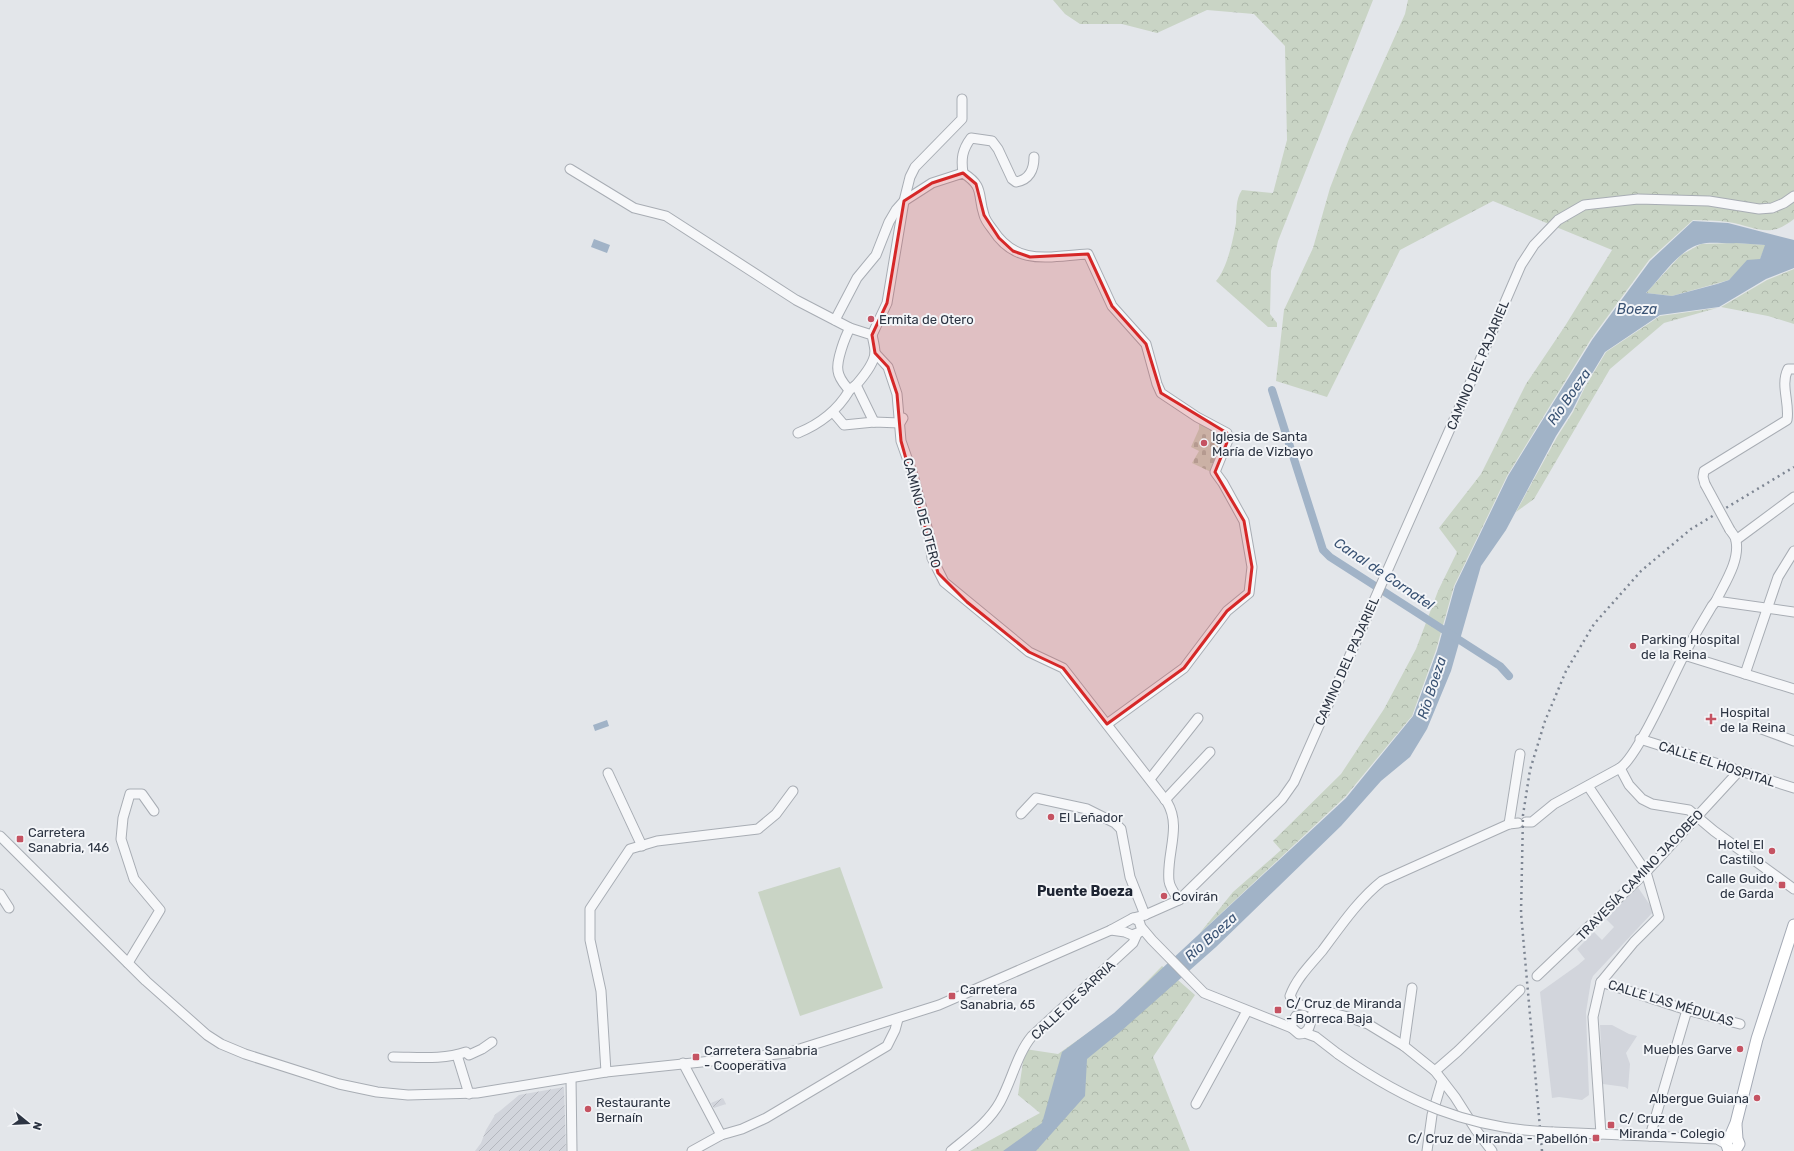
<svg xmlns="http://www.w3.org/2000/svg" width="1794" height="1151" viewBox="0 0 1794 1151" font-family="Rubik,sans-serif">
  <defs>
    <pattern id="industrial-furrows" width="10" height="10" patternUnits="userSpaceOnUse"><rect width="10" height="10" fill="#d2d5dc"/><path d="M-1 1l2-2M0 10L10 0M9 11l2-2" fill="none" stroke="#b4b7be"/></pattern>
    <pattern id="forest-crowns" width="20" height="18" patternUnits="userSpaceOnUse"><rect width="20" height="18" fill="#c9d4c5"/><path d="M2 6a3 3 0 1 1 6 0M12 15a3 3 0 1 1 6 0" fill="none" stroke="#adb7aa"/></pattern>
    <pattern id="cemetery-stones" width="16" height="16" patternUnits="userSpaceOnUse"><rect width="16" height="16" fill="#c9d4c5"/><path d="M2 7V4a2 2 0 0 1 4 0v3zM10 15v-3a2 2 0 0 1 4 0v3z" fill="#adb7aa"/></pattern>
  </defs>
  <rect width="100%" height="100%" fill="#e3e6ea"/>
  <!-- built -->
  <g fill="#d2d5dc">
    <path d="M1637 886 1654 911 1593 976 1591 981 1586 1012 1589 1095 1582 1100 1559 1097 1552 1098 1540 992 1578 965 1585 959 1577 949 1594 932 1602 940 1614 927 1606 919Z"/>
    <path d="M1600 1025H1612L1629 1034 1637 1036 1626 1053 1630 1064 1628 1089 1625 1087 1603 1084Z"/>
  </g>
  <!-- industrial -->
  <g fill="url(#industrial-furrows)">
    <path d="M564 1087 566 1151H475L481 1143 486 1130 495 1115 519 1095Z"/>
    <path d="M723 1098 726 1104 714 1108 711 1103Z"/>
  </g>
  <!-- forest -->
  <g fill="url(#forest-crowns)">
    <path d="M1053 0H1373L1278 241 1271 271 1270 314 1277 323V327H1268L1216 281C1227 269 1233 240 1236 223 1237 211 1235 200 1242 190L1273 193 1287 140 1285 46 1254 14 1207 10 1157 33 1122 24H1080L1065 14Z"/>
    <path d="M1408 0H1794V219C1768 240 1755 226 1728 222 1717 220 1705 221 1693 220L1649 260 1591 339 1507 476 1454 586 1436 650 1412 716 1345 797 1199 934 1233 892 1281 850 1273 841 1341 774 1384 709 1416 649 1438 591 1457 552 1439 528 1481 474 1526 384 1565 326 1612 250 1493 201 1400 250 1327 397 1276 381 1284 310 1313 248 1330 188 1349 139 1405 14Z"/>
    <path d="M1736 243 1766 245 1760 259 1737 273 1729 280 1672 296 1646 293 1681 255 1701 244Z"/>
    <path d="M1794 269V324L1768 316 1721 307 1767 280Z"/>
    <path d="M1717 308 1664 323 1610 369 1534 499 1516 512 1557 437 1573 412 1585 387 1606 352 1660 316Z"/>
    <path d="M1162 966 1195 995 1153 1057 1190 1151H970L1040 1113 1018 1095 1025 1049 1058 1054 1116 1013Z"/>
  </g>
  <!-- cemetery -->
  <path fill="url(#cemetery-stones)" d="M1199 423 1225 433 1220 453 1211 472 1192 463 1199 451 1191 447 1199 429Z"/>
  <!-- pitch -->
  <path fill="#c9d4c5" d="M840 867 883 988 800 1016 758 892Z"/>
  <!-- water -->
  <g fill="#a1b3c7" fill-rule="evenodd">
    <path d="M1693 221 1728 223 1794 240V268L1766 279 1719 307 1660 315 1605 352 1584 387 1572 411 1556 436 1506 530 1481 566 1451 671 1427 729 1410 757 1381 781 1341 826 1216 947 1120 1032 1087 1059 1085 1096 1036 1151H1003L1042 1123 1062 1052 1114 1013 1346 798 1413 716 1437 651 1455 586 1508 476 1592 340 1650 261ZM1736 243 1765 245 1760 259 1747 260 1729 280 1717 284 1672 296 1646 293C1661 278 1679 249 1701 244 1710 241 1726 244 1736 243Z"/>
    <path d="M594 239 610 245 607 253 591 247Z"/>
    <path d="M607 720 609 726 595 731 593 725Z"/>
  </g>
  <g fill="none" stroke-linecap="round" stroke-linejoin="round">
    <!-- canal -->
    <path stroke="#a1b3c7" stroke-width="8" d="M1272 390 1323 550 1330 557 1500 666 1509 676"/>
    <!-- minor casing -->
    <g stroke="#a8adb4" stroke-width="11">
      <g id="minor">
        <path d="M570 169 634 208 666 216 796 300 850 328 872 335C873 340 875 347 875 353 874 364 863 377 856 385 854 387 851 388 849 391 837 411 820 424 798 433"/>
        <path d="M963 173C961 159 962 150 971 138L992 141 998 149 1012 179 1016 182C1029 180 1034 170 1034 157"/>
        <path d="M835 320 857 278 876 255 889 222 896 210 904 201 932 183 963 173C985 187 977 194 984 215 985 220 990 226 993 230 1017 267 1050 256 1088 254L1112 306 1146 344 1157 384 1161 393 1197 417 1227 433 1228 440 1215 472 1223 483 1244 521 1252 567 1249 593 1227 611 1184 668 1107 724"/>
        <path d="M872 335 887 303 904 201 910 177 915 167 962 119V99"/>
        <path d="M875 353 888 367 897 394 901 441 913 475 929 535 932 558 944 582 1029 652 1063 668 1167 802C1182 827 1166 854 1169 881 1170 888 1175 894 1179 900"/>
        <path d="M856 385 874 422"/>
        <path d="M849 390C845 385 839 379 838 371 836 361 845 337 850 328"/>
        <path d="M833 412 844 425 874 422 900 423 903 418"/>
        <path d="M1705 484 1703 477 1704 471 1787 420C1790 403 1780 385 1788 369H1794"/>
        <path d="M1736 540 1794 497"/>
        <path d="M1716 601 1794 612"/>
        <path d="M1684 655 1794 689"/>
        <path d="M1745 674 1778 577 1794 551"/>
        <path d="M1759 728 1794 741"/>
        <path d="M1640 739 1794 788"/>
        <path d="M1620 768 1629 785 1642 799 1652 804 1689 810 1714 831 1794 889"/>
        <path d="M608 773 642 846"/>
        <path d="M1150 779 1198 718"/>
        <path d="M1588 786 1646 872 1659 917 1634 942 1601 982 1593 1017 1601 1134"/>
        <path d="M1165 800 1210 752"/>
        <path d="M1021 814 1036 798 1087 809 1115 823 1121 829 1130 877 1145 915"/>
        <path d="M1526 822H1532L1554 804 1620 768C1638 756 1671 680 1683 657 1692 639 1702 623 1712 606L1716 601C1724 584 1740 561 1736 541 1736 537 1732 533 1730 530"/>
        <path d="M1509 824 1520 754"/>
        <path d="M0 836 146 981 207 1035 221 1044 245 1054 339 1084 377 1092 408 1095 477 1093 606 1072 787 1053 939 1005 1111 930 1133 918 1139 921 1141 927 1152 940 1204 993 1292 1028"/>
        <path d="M0 894 9 908"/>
        <path d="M1133 918 1145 915 1179 900 1282 799 1294 782 1468 388 1521 265 1534 245 1558 220 1584 205 1638 199 1709 201 1759 209 1772 208 1784 203 1794 196"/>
        <path d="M1111 930 1125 932 1132 935 1140 932"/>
        <path d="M128 963 160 910 134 879 121 839 123 818 130 794H142L154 811"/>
        <path d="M1537 976 1646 872 1739 771"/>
        <path d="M1601 982 1687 1010 1740 1024"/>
        <path d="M1310 1021 1303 1015 1296 1016 1292 1023V1028L1299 1034C1312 1034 1310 1019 1314 1009"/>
        <path d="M1305 1033 1316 1037 1338 1054"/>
        <path d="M1404 1046 1412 988"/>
        <path d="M457 1055 469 1094"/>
        <path d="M393 1057C417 1057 443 1060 466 1052L469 1055 482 1049 492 1042"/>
        <path d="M683 1063 721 1135"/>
        <path d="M1435 1071 1458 1051 1520 990"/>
        <path d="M606 1072 601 991 590 940V909L630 849 657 841 758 829 776 814 793 791"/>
        <path d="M571 1078 572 1151"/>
        <path d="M1196 1104 1247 1011"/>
        <path d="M1553 1132 1717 1139 1726 1144"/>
        <path d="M1650 1136 1687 1010"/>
        <path d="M692 1151 721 1135 742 1129 766 1118 887 1046 895 1030 898 1019"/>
        <path d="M951 1151C969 1136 989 1122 1000 1102 1012 1080 1017 1054 1032 1036L1133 943 1137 934"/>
        <path d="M1427 1151 1432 1115 1442 1081"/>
        <path d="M1492 1151 1476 1130 1455 1097 1435 1071 1404 1046 1368 1024 1348 1017 1294 1003 1290 996C1296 979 1310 965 1322 951 1340 927 1358 900 1382 881L1509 824 1518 823"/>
      </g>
    </g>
    <!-- major casing -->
    <g stroke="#a4aab5" stroke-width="13">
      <g id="major">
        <path d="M1736 1149 1739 1144 1737 1139 1736 1125"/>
        <path d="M1729 1151 1726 1142 1730 1137 1736 1123 1757 1039 1794 925"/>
      </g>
    </g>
    <!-- minor -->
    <use href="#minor" stroke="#f6f7f9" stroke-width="9"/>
    <!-- major -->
    <use href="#major" stroke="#fff" stroke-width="11"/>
    <!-- rail -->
    <path stroke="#7e8693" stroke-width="2.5" stroke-dasharray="2 4" stroke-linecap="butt" d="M1542 1151 1521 913 1523 815 1530 770 1545 721 1566 671 1594 624 1641 571 1691 529 1794 467"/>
    <!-- minor-bridge casing -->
    <g stroke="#a8adb4" stroke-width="11" stroke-linecap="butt">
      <g id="minor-bridge">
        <path d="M1705 484 1730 530"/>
        <path d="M1338 1054C1407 1102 1467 1129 1553 1132"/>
      </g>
    </g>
    <!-- minor-bridge -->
    <use href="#minor-bridge" stroke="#f6f7f9" stroke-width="9"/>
  </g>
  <!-- marked area -->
  <path fill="#d62828" fill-opacity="0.2" stroke="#d62828" stroke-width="3" stroke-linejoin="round" d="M963 173 976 184 984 215 999 238 1013 251 1030 257 1088 254 1112 306 1146 344 1161 393 1227 433 1228 440 1215 472 1244 521 1252 567 1249 593 1227 611 1184 668 1107 724 1063 668 1029 652 967 602 938 573 901 441 897 394 888 367 875 353 872 335 887 303 904 201 932 183Z"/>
  <!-- markers -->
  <g fill="#c55362" stroke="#f3f5f8" stroke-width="1.5">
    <circle cx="871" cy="319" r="4"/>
    <circle cx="1204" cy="443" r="4"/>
    <circle cx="1633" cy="646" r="4"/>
    <path d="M1709 713h4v4h4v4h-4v4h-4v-4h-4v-4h4z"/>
    <circle cx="1051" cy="817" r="4"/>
    <rect x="16" y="835" width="8" height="8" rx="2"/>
    <circle cx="1772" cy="851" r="4"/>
    <rect x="1778" y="881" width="8" height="8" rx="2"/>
    <circle cx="1164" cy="896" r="4"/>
    <rect x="948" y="992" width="8" height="8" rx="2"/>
    <rect x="1274" y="1006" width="8" height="8" rx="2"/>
    <circle cx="1740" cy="1049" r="4"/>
    <rect x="692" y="1053" width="8" height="8" rx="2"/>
    <circle cx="1757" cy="1098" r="4"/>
    <circle cx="588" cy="1109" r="4"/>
    <rect x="1607" y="1121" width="8" height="8" rx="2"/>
    <rect x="1592" y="1134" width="8" height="8" rx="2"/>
  </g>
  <g text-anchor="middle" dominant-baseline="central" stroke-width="4" stroke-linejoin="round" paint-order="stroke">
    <!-- poi labels -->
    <g font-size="13" fill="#2c3442" stroke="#f3f5f8" text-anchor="start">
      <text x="879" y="319">Ermita de Otero</text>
      <text x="1212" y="436">Iglesia de Santa<tspan x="1212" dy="15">María de Vizbayo</tspan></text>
      <text x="1641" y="639">Parking Hospital<tspan x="1641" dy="15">de la Reina</tspan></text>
      <text x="1720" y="712">Hospital<tspan x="1720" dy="15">de la Reina</tspan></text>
      <text x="1059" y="817">El Leñador</text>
      <text x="28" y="832">Carretera<tspan x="28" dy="15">Sanabria, 146</tspan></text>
      <text x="1764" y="844" text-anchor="end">Hotel El<tspan x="1764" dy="15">Castillo</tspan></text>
      <text x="1774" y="878" text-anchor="end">Calle Guido<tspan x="1774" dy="15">de Garda</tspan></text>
      <text x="1172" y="896">Covirán</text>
      <text x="960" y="989">Carretera<tspan x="960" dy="15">Sanabria, 65</tspan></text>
      <text x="1286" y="1003">C/ Cruz de Miranda<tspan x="1286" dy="15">- Borreca Baja</tspan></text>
      <text x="1732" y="1049" text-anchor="end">Muebles Garve</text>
      <text x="704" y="1050">Carretera Sanabria<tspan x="704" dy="15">- Cooperativa</tspan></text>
      <text x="1749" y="1098" text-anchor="end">Albergue Guiana</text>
      <text x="596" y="1102">Restaurante<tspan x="596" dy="15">Bernaín</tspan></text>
      <text x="1619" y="1118">C/ Cruz de<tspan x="1619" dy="15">Miranda - Colegio</tspan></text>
      <text x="1588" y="1138" text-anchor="end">C/ Cruz de Miranda - Pabellón</text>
    </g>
    <!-- street labels -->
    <g font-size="13" fill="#2c3442" stroke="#f3f5f8">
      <text transform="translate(1478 365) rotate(-67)">CAMINO DEL PAJARIEL</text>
      <text transform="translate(922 513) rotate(75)">CAMINO DE OTERO</text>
      <text transform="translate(1347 661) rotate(-66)">CAMINO DEL PAJARIEL</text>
      <text transform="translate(1717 764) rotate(18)">CALLE EL HOSPITAL</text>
      <text transform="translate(1640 875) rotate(-46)">TRAVESÍA CAMINO JACOBEO</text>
      <text transform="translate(1073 1000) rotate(-43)">CALLE DE SARRIA</text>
      <text transform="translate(1671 1003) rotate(17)">CALLE LAS MÉDULAS</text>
    </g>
    <!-- water labels -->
    <g font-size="14" font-style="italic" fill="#395273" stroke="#f3f5f8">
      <text x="1637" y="309">Boeza</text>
      <text transform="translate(1569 397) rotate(-55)">Río Boeza</text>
      <text transform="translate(1384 574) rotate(34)">Canal de Cornatel</text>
      <text transform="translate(1432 688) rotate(-72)">Río Boeza</text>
      <text transform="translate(1211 937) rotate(-42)">Río Boeza</text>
    </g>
    <!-- neighbourhood labels -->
    <g font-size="14" font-weight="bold" fill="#1e2533" stroke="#f3f5f8">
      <text x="1085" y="891">Puente Boeza</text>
    </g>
  </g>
  <!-- north arrow -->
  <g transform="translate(28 1123) rotate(108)" stroke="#f3f5f8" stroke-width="3" paint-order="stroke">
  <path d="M0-3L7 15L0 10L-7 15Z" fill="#2c3442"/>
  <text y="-6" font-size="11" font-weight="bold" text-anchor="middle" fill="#2c3442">N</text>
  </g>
</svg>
